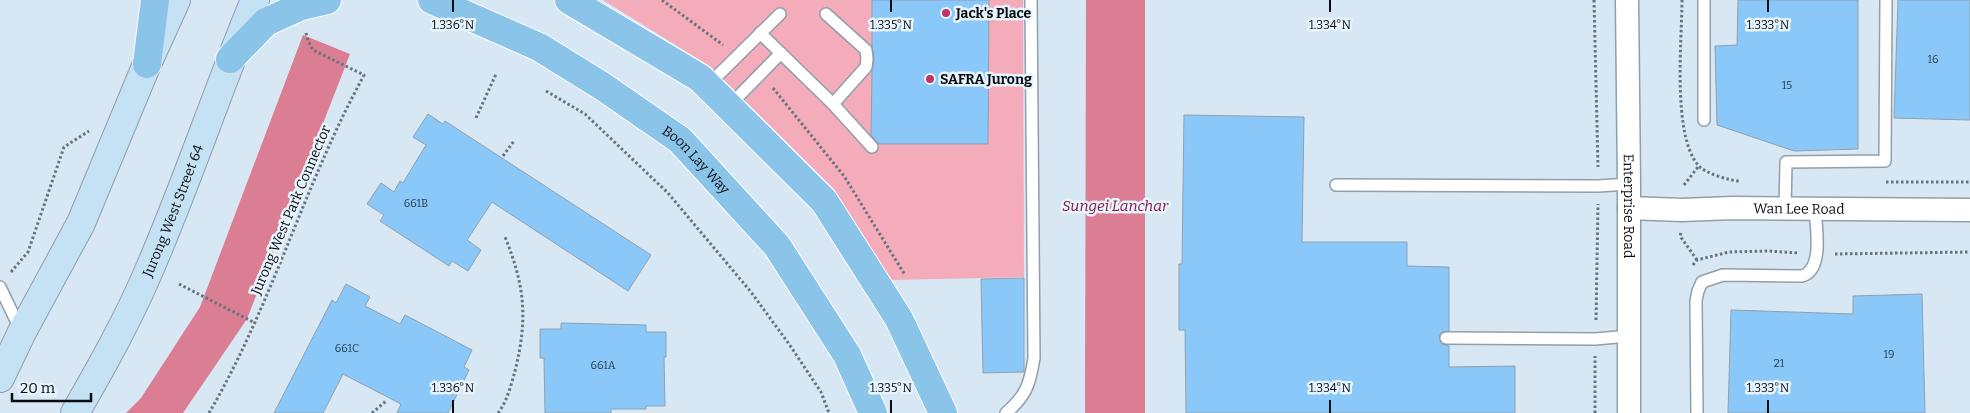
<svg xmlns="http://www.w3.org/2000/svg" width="1970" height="413" viewBox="0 0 1970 413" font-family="Bitter,serif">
  <rect width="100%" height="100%" fill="#d7e7f4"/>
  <!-- green -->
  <path fill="#f4acbb" d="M603 0H1023L1024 277 891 280 833 188 711 67Z"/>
  <!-- water -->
  <g fill="#db7e93">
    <path d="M1086 0H1145V413H1085Z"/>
    <path d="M303 35 350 54 247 319 183 413H126L141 398 200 307Z"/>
  </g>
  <!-- building -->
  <g fill="#89c8f8" stroke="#91a0ac">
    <path d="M872 0H989L988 144H879L871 135 872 72 874 60 872 46Z"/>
    <path d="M1738 0H1858V149L1794 151 1717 125 1715 46 1737 45Z"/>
    <path d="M1898 0H1970V120L1894 118Z"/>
    <path d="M428 114 443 124 445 121 651 255 628 291 492 202 467 240 481 250 468 271 452 261 449 266 380 221 384 215 367 204 381 183 394 192 400 181 403 183 426 145 413 137Z"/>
    <path d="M1184 115 1304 117 1302 242H1407V266L1449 267V331L1442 332 1439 337 1442 344 1449 346V367L1515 366V413H1186L1185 330H1179V264H1182Z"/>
    <path d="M1024 278V372L983 373 981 279Z"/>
    <path d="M346 284 370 297 365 306 400 324 405 315 472 350 464 367 469 370 448 413H397L401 404 343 374 323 413H274L332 300 336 303Z"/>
    <path d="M1922 294 1925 413H1728L1731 310 1853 314V296Z"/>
    <path d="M561 323 646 325V332H666V357H664L665 406H646V409H611V413H545L544 358H540V329H561Z"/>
  </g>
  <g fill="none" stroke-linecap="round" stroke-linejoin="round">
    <!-- lane casing -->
    <g stroke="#909fab" stroke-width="14">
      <g id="lane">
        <path d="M1704 0V120"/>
        <path d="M826 14 866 50 867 59 866 67 833 104"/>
        <path d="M760 33 833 104 872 147"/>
        <path d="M707 86 780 14"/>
        <path d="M728 107 781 53"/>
        <path d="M1336 185 1598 186 1629 184"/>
        <path d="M1785 209 1786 162 1885 161 1886 0"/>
        <path d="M0 287 21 331"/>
        <path d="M1446 338 1595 339 1629 336"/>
        <path d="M1006 413C1026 396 1030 384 1034 358L1031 0"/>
        <path d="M1697 413 1696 301 1698 291 1702 282 1723 275 1802 276C1824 270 1816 227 1815 209"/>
      </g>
    </g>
    <!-- street casing -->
    <g stroke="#909fab" stroke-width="25">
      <g id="street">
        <path id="s1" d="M1627 0 1629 184V413"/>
        <path id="s2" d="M1629 208 1682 210 1733 208 1970 210"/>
      </g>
    </g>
    <!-- secondary casing -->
    <g stroke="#909fab" stroke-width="30">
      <g id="secondary">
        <path d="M0 378 22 332 81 223 147 64 176 0"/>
        <path id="s3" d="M75 413C102 366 129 318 150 268 188 180 218 89 255 0"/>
      </g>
    </g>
    <!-- primary casing -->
    <g stroke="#fff" stroke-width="30">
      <g id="primary">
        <path id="s4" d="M432 0 539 47 602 86 680 140 777 246 847 355 873 413"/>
        <path d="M569 0 700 78 824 201 899 319 943 413"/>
        <path d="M230 59 266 22 301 6 327 0"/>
        <path d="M147 64 155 0"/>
      </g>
    </g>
    <!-- path -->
    <g stroke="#69737b" stroke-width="3" stroke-dasharray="2.5 2.5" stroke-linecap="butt">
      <path d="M662 0 723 45"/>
      <path d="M1594 0 1598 167"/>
      <path d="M1682 0C1682 40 1672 134 1698 165 1704 173 1730 181 1740 181"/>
      <path d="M773 88 844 176 905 275"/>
      <path d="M546 91 585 114 668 193 751 292 789 344 821 392 829 413"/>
      <path d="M476 118 496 74"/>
      <path d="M503 156 514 141"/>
      <path d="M1886 182H1970"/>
      <path d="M1684 185 1698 167"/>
      <path d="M1681 233 1680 236 1697 260"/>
      <path d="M1835 254 1970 252"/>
      <path d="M1693 265 1697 260 1729 252 1768 251 1799 253"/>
      <path d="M11 272 28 252 64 147 89 131"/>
      <path d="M179 284 255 323"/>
      <path d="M1596 320 1598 204"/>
      <path d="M209 413C261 324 292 226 335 133 344 113 354 94 364 75L313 50 308 41 306 33"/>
      <path d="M372 413 386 401"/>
      <path d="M498 413C507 402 511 385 515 371 528 319 525 286 505 237"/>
      <path d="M1595 413V356"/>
    </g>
    <!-- lane -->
    <use href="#lane" stroke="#fff" stroke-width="11"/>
    <!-- street -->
    <use href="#street" stroke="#fff" stroke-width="22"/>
    <!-- secondary -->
    <use href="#secondary" stroke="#c5e1f4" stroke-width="28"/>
    <!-- primary -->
    <use href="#primary" stroke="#8bc4e9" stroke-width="28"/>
  </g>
  <!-- ticks -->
  <path fill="none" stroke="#080d11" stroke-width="2" d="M453 0V12M891 0V12M1330 0V12M1768 0V12M453 400V413M891 400V413M1330 400V413M1768 400V413"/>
  <!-- markers -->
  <g fill="#c13361" stroke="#e7f4fe" stroke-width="2">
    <circle cx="946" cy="13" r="5"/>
    <circle cx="930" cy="79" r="5"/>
  </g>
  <g text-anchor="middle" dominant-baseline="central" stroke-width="5" stroke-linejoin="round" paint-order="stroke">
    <!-- number labels -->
    <g font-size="11" fill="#283c4b">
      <text x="1933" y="59">16</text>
      <text x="1787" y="85">15</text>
      <text x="416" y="203">661B</text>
      <text x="347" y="348">661C</text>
      <text x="1889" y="354">19</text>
      <text x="1779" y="363">21</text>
      <text x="603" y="365">661A</text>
    </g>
    <!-- poi labels -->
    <g font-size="14" font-weight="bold" fill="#080d11" stroke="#e7f4fe" text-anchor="start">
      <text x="956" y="13">Jack's Place</text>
      <text x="940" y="79">SAFRA Jurong</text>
    </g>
    <!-- street labels -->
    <g font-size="14" fill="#080d11" stroke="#e7f4fe">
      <text stroke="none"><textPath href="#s4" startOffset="311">Boon Lay Way</textPath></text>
      <text stroke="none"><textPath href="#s1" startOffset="206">Enterprise Road</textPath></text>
      <text stroke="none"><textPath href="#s2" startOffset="170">Wan Lee Road</textPath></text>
      <text stroke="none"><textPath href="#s3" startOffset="225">Jurong West Street 64</textPath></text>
      <text transform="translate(291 210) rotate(-67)">Jurong West Park Connector</text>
    </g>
    <!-- water labels -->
    <g font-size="15" font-style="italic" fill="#891a40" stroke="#e7f4fe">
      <text x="1115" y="206">Sungei Lanchar</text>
    </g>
  </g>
  <g font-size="12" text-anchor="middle" fill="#080d11" stroke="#e7f4fe" stroke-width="5" stroke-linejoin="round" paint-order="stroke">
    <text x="453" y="29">1.336°N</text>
    <text x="891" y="29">1.335°N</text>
    <text x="1330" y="29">1.334°N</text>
    <text x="1768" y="29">1.333°N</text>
    <text x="453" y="392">1.336°N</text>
    <text x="891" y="392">1.335°N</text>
    <text x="1330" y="392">1.334°N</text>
    <text x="1768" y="392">1.333°N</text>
  </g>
  <!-- scale -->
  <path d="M12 393v8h79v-8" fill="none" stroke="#080d11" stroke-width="2.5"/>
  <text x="20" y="393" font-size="15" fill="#080d11" stroke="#e7f4fe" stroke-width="4" paint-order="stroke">20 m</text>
</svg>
